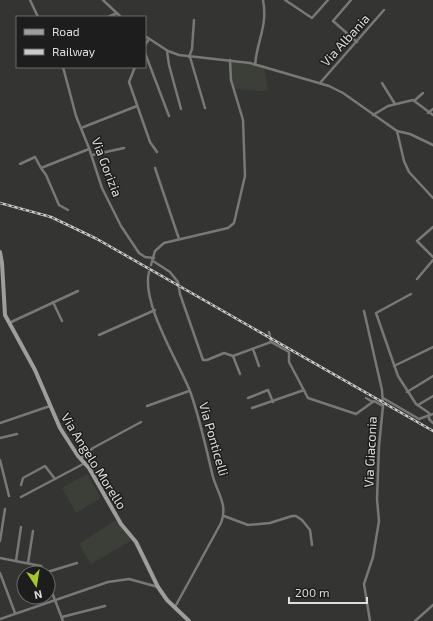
<svg xmlns="http://www.w3.org/2000/svg" width="433" height="621" viewBox="0 0 433 621" font-family="'Exo 2',sans-serif">
  <rect width="100%" height="100%" fill="#343533"/>
  <!-- built -->
  <g fill="#3c3f37">
    <path d="M230 60 264 67 268 91 234 89 229 72Z"/>
    <path d="M87 474 100 496 99 499 76 513 62 488Z"/>
    <path d="M114 521H117L132 540 91 564 79 544Z"/>
  </g>
  <g fill="none" stroke-linecap="round" stroke-linejoin="round">
    <!-- street -->
    <g stroke="#787877" stroke-width="2.5">
      <path d="M30 0 38 17"/>
      <path d="M103 0 121 17"/>
      <path d="M285 0 312 18 328 0"/>
      <path d="M351 0 333 21 357 42"/>
      <path d="M108 17 117 13"/>
      <path d="M145 36 168 51 179 55 250 63 329 86 343 93 397 131 404 161 409 172 433 198"/>
      <path d="M145 45 149 39"/>
      <path d="M167 51 169 65 181 109"/>
      <path d="M145 53 169 116"/>
      <path d="M189 57 192 49 194 20"/>
      <path d="M190 57 205 108"/>
      <path d="M255 65C257 40 268 26 263 0"/>
      <path d="M63 67 76 116 89 148 102 188 121 226 139 253 145 257 154 258"/>
      <path d="M135 67 129 82 150 142 157 152"/>
      <path d="M320 83 384 10"/>
      <path d="M382 83 395 104"/>
      <path d="M414 101 423 93"/>
      <path d="M428 113 433 109"/>
      <path d="M373 115 388 106 413 100 433 115"/>
      <path d="M81 128 137 106"/>
      <path d="M397 131 410 134 433 145"/>
      <path d="M92 155 124 148"/>
      <path d="M20 164 35 157 41 168 89 149"/>
      <path d="M41 168 46 175 59 205 68 210"/>
      <path d="M155 168 179 239"/>
      <path d="M433 227 417 241 433 257"/>
      <path d="M153 261 170 272 178 282 180 294 203 360H207L224 353 233 356"/>
      <path d="M151 265 155 251 164 243 228 228 234 223 245 176 243 120 231 80 230 60"/>
      <path d="M149 272C141 303 178 361 190 391 200 419 206 448 213 477 218 494 228 505 221 523L175 607"/>
      <path d="M417 279 433 260"/>
      <path d="M411 294 376 313 398 376 416 404 429 413V419L433 423"/>
      <path d="M53 302 62 321"/>
      <path d="M364 311 382 390 383 406"/>
      <path d="M9 323 78 291"/>
      <path d="M269 332 271 342"/>
      <path d="M99 335 155 310"/>
      <path d="M253 349 259 366"/>
      <path d="M233 356 271 342 289 352V362L308 398 356 414 374 401 383 406 379 446 377 499 379 521 373 557 364 584 370 621"/>
      <path d="M233 356 240 374"/>
      <path d="M394 366 433 347"/>
      <path d="M407 392 433 376"/>
      <path d="M248 398 268 390 273 402"/>
      <path d="M366 398 373 402"/>
      <path d="M383 398 419 419 433 414"/>
      <path d="M418 405 433 396"/>
      <path d="M147 406 189 391"/>
      <path d="M252 408 304 390"/>
      <path d="M0 423 50 406"/>
      <path d="M0 438 17 434"/>
      <path d="M81 458 93 448 141 422"/>
      <path d="M0 460 9 496"/>
      <path d="M21 485 23 478 45 466 55 479"/>
      <path d="M21 497 85 463"/>
      <path d="M224 516 248 525 270 523 292 516H296L302 520 310 530 312 545"/>
      <path d="M0 541 5 509"/>
      <path d="M0 558 41 566 44 573"/>
      <path d="M16 561 21 527"/>
      <path d="M28 563 33 531"/>
      <path d="M0 573 15 613"/>
      <path d="M44 573 77 563"/>
      <path d="M48 582 63 621"/>
      <path d="M62 617 105 606"/>
      <path d="M0 619 108 582 129 579 158 587"/>
      <path d="M415 621 433 605"/>
    </g>
    <!-- secondary -->
    <path stroke="#9e9e9c" stroke-width="4" d="M0 252 2 263 5 315 35 370 60 428 78 456 89 468 121 524 136 542 158 587 167 600 189 621"/>
    <!-- rail casing -->
    <g stroke="#cbccca" stroke-width="2.5">
      <path id="rail" d="M0 203 51 217 97 239 433 431"/>
    </g>
    <!-- rail -->
    <use href="#rail" stroke="#1c1d1c" stroke-width="1" stroke-dasharray="3" stroke-linecap="butt"/>
  </g>
  <g text-anchor="middle" dominant-baseline="central" stroke-width="3" stroke-linejoin="round" paint-order="stroke">
    <!-- street labels -->
    <g font-size="13" fill="#dedfdd" stroke="#1c1d1c">
      <text transform="translate(345 40) rotate(-48)">Via Albania</text>
      <text transform="translate(107 167) rotate(69)">Via Gorizia</text>
      <text transform="translate(214 439) rotate(74)">Via Ponticelli</text>
      <text transform="translate(370 452) rotate(-87)">Via Giaconia</text>
      <text transform="translate(94 461) rotate(58)">Via Angelo Morello</text>
    </g>
  </g>
  <!-- legend -->
  <rect x="16" y="16" width="130" height="52" fill="#1c1d1c" stroke="#6a6b69"/>
  <rect x="24" y="29" width="20" height="6" fill="#9e9e9c" stroke="#6a6b69"/>
  <text x="52" y="36" font-size="12" fill="#dedfdd">Road</text>
  <rect x="24" y="49" width="20" height="6" fill="#cbccca" stroke="#6a6b69"/>
  <text x="52" y="56" font-size="12" fill="#dedfdd">Railway</text>
  <!-- north arrow -->
  <g transform="translate(36 585) rotate(168)"><circle r="19" fill="#1c1d1c" stroke="#6a6b69"/>
  <path d="M0-3L7 15L0 10L-7 15Z" fill="#a2c928"/>
  <text y="-6" font-size="11" font-weight="bold" text-anchor="middle" fill="#dedfdd">N</text>
  </g>
  <!-- scale -->
  <path d="M289 597v6h78v-6" fill="none" stroke="#dedfdd" stroke-width="2"/>
  <text x="295" y="597" font-size="12" fill="#dedfdd" stroke="#1c1d1c" stroke-width="3" paint-order="stroke">200 m</text>
</svg>
